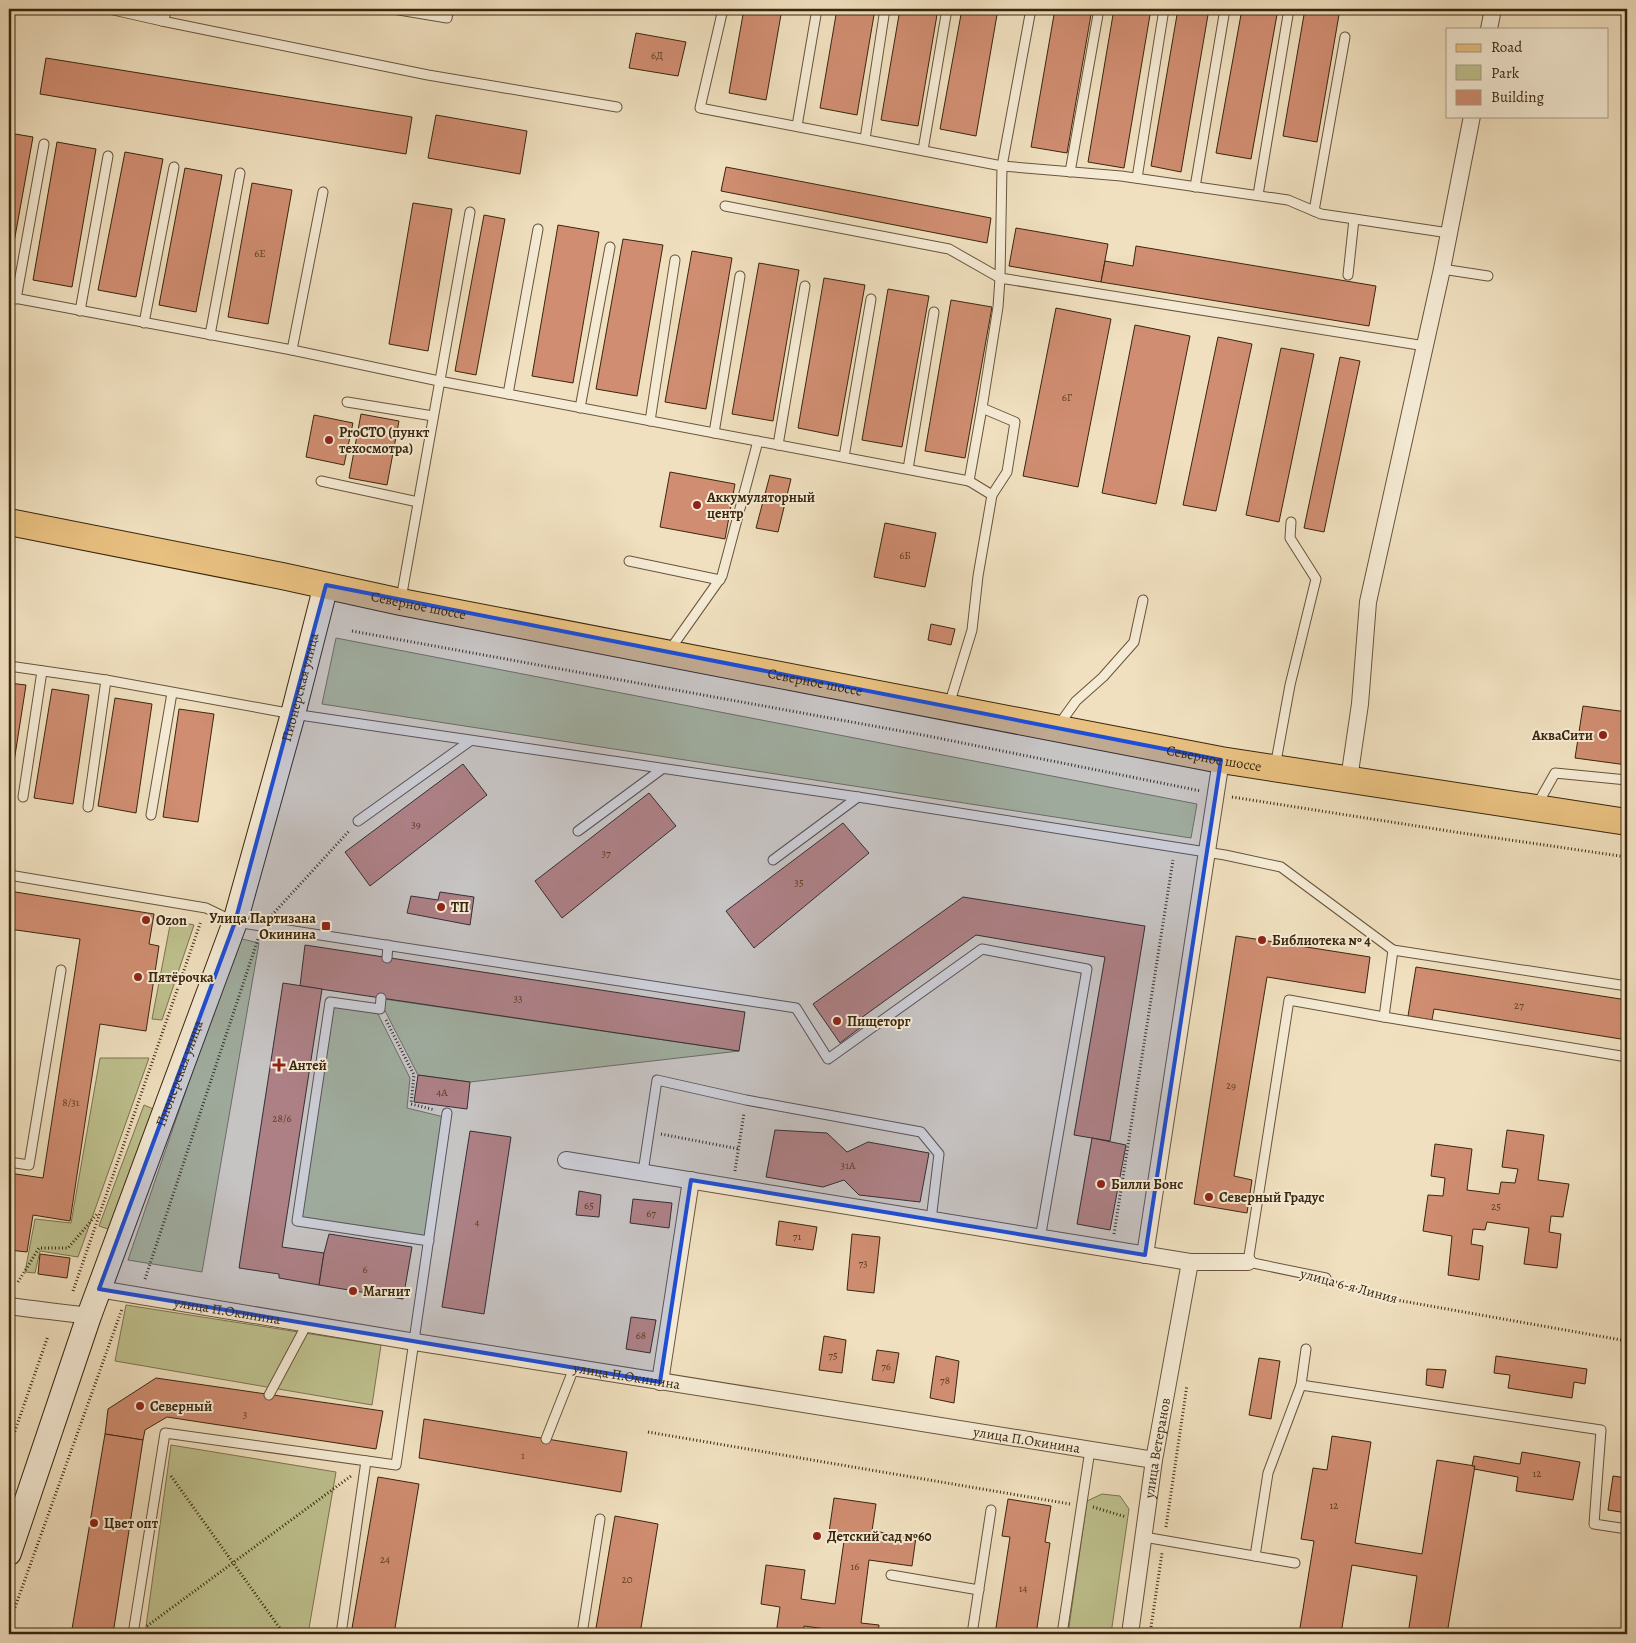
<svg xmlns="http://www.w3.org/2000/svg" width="1636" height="1643" viewBox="0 0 1636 1643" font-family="Alegreya,serif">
  <rect width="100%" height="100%" fill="#f0e0bf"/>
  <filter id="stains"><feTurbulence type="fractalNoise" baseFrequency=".004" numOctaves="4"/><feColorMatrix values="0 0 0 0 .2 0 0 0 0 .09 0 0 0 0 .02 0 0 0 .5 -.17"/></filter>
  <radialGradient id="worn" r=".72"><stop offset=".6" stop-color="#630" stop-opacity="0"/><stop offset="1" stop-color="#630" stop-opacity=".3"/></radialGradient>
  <!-- green -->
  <g fill="#bec18e" stroke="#7c744e">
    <path d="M336 638 1197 804 1191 838 322 704Z"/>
    <path d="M171 920 194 925 162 1020 152 1019Z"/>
    <path d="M238 938 259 943 202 1272 128 1260Z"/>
    <path d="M384 999 739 1051 470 1082 418 1075 383 1007Z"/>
    <path d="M333 1005 377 1012 410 1078 407 1108 444 1117 427 1237 301 1219Z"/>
    <path d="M100 1058H149L78 1257 40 1251 35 1273 25 1272 35 1219 71 1223Z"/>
    <path d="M144 1105 158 1111 114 1231 99 1226Z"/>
    <path d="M126 1305 381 1345 372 1405 115 1361Z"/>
    <path d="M171 1445 336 1472 308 1634H145Z"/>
    <path d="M1102 1494 1120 1496 1129 1509 1111 1634H1068L1087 1501Z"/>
  </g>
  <!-- building -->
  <g fill="#d08d71" stroke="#3a260d">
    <path d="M744 9H782L766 100 729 93Z"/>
    <path d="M837 9H875L857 115 820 108Z"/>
    <path d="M900 9H938L918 126 881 120Z"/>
    <path d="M962 9H998L976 136 940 129Z"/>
    <path d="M1055 9H1092L1067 153 1031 147Z"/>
    <path d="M1114 9H1151L1124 168 1088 162Z"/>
    <path d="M1178 9H1209L1181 172 1151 166Z"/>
    <path d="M1242 9H1278L1251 159 1216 153Z"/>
    <path d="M1305 9H1340L1317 142 1283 136Z"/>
    <path d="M636 33 686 42 678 76 629 68Z"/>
    <path d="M46 58 412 117 406 154 40 94Z"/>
    <path d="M436 115 527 131 520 174 428 158Z"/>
    <path d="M9 133 33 137 9 270Z"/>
    <path d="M57 142 96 149 72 287 33 280Z"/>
    <path d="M125 152 163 159 136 297 98 290Z"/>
    <path d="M726 167 991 218 987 243 721 191Z"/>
    <path d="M185 168 222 175 196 312 159 305Z"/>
    <path d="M252 183 292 190 268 324 228 317Z"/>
    <path d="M413 203 452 209 428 351 389 344Z"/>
    <path d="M484 215 505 219 476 375 455 371Z"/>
    <path d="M558 225 599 232 573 383 532 376Z"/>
    <path d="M1016 228 1108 244 1101 282 1009 266Z"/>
    <path d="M623 239 663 245 637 396 596 389Z"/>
    <path d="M1136 246 1376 286 1369 326 1101 282 1105 261 1133 266Z"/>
    <path d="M692 251 732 258 706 409 665 402Z"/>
    <path d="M759 263 799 270 773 421 732 414Z"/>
    <path d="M824 278 865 285 838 436 798 428Z"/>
    <path d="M888 289 929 296 902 447 862 440Z"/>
    <path d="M951 300 992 307 965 458 925 451Z"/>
    <path d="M1056 308 1111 319 1078 487 1023 476Z"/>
    <path d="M1135 325 1190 336 1156 504 1102 493Z"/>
    <path d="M1218 337 1252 344 1216 511 1183 505Z"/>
    <path d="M1281 348 1314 354 1279 522 1246 515Z"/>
    <path d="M1340 357 1360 361 1324 532 1304 528Z"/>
    <path d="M361 414 399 421 387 485 349 478Z"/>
    <path d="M314 415 353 423 344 465 306 457Z"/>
    <path d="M670 472 735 484 725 539 660 527Z"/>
    <path d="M770 475 791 479 778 532 756 528Z"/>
    <path d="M885 523 936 533 925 587 874 577Z"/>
    <path d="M931 624 955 629 951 645 928 640Z"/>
    <path d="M9 683 26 685 9 794Z"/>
    <path d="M52 689 89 695 73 804 34 798Z"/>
    <path d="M115 698 152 704 136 813 98 806Z"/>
    <path d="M1583 706 1627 712V765L1575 758Z"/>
    <path d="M179 709 214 714 198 822 163 817Z"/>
    <path d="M463 764 487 795 370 886 345 852Z"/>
    <path d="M649 793 676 826 562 918 535 881Z"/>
    <path d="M843 823 869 853 754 948 726 911Z"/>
    <path d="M9 891 154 914 149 944 159 946 146 1031 100 1024 70 1221 33 1215 27 1252 9 1250V1173L43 1178 80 939 9 929Z"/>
    <path d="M440 892 474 897 470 925 407 913 411 896 438 900Z"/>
    <path d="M963 897 1145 926 1110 1141 1074 1135 1105 957 976 935 861 1018 865 1024 840 1043 813 1004Z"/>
    <path d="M1236 936 1370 957 1365 993 1267 977 1234 1176 1252 1180 1247 1213 1194 1204Z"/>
    <path d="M305 945 745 1012 739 1051 300 986Z"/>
    <path d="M1416 967 1627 1000V1040L1434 1009 1432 1020 1408 1016Z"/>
    <path d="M283 983 322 989 282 1247 324 1253 319 1285 279 1278V1274L239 1268Z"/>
    <path d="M418 1075 470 1082 467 1109 414 1102Z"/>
    <path d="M775 1130 827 1133 847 1152 868 1142 929 1153 920 1202 859 1195 844 1180 823 1187 766 1177Z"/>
    <path d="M1507 1130 1544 1135 1538 1180 1569 1184 1563 1217 1551 1216 1549 1232 1561 1234 1557 1268 1524 1264 1529 1228 1487 1222 1485 1230 1473 1229 1471 1244 1483 1246 1479 1280 1448 1275 1452 1236 1423 1231 1428 1195 1443 1196 1445 1178 1431 1176 1435 1144 1472 1149 1467 1190 1499 1194 1501 1182 1515 1183 1518 1169 1502 1167Z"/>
    <path d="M470 1131 511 1137 484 1314 442 1307Z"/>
    <path d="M1092 1138 1126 1145 1110 1230 1077 1224Z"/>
    <path d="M579 1191 601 1195 599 1217 576 1215Z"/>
    <path d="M633 1199 672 1203 669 1228 630 1223Z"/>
    <path d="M779 1221 817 1227 813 1250 776 1245Z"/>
    <path d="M329 1234 412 1247 403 1299 319 1285 324 1253Z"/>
    <path d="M852 1234 880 1237 874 1293 847 1290Z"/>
    <path d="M40 1254 70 1258 67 1278 38 1274Z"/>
    <path d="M631 1317 656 1320 650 1353 626 1349Z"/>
    <path d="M824 1336 846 1340 842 1373 819 1370Z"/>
    <path d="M877 1350 899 1353 894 1383 872 1380Z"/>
    <path d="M936 1356 959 1361 954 1403 930 1398Z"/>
    <path d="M1496 1356 1587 1369 1585 1384 1574 1382 1572 1398 1508 1388 1510 1375 1494 1373Z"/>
    <path d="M1259 1358 1280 1361 1271 1419 1249 1415Z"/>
    <path d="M1427 1369 1446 1370 1443 1388 1426 1385Z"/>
    <path d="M156 1378 383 1411 376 1449 167 1417 145 1430 143 1440 105 1434 108 1409Z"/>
    <path d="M424 1419 627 1452 621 1492 419 1458Z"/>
    <path d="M105 1434 143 1440 113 1634 72 1629Z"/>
    <path d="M1332 1436 1371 1442 1355 1543 1422 1554 1437 1460 1475 1466 1447 1634H1408L1417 1576 1352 1565 1341 1634H1299L1314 1541 1301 1539 1313 1468 1327 1470Z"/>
    <path d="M1522 1452 1580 1462 1573 1500 1516 1491 1518 1477 1474 1469 1475 1466H1472L1474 1456 1520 1464Z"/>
    <path d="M1613 1476 1627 1478V1513L1608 1510Z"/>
    <path d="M378 1477 419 1484 394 1634H351Z"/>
    <path d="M834 1498 876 1504 872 1531 916 1537 912 1566 869 1560 861 1623 879 1625 878 1634H840V1631L804 1626 803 1634H776L780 1607 761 1604 766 1565 805 1570 801 1599 835 1604 844 1541 828 1539Z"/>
    <path d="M1008 1499 1051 1506 1045 1542 1050 1543 1036 1634H995L1010 1537 1002 1536Z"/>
    <path d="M615 1516 658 1524 640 1634H595Z"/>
  </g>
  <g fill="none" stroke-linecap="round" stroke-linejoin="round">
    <!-- lane casing -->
    <g stroke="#68543a" stroke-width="11">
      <g id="lane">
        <path d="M109 9 162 21 165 16"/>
        <path d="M164 9 162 21 428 75 617 107"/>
        <path d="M393 9 447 18 449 9"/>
        <path d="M723 9 700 108 1002 166 1000 278 949 249 725 206"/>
        <path d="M1031 9 1002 166 1121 176 1288 200 1321 214 1449 233"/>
        <path d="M797 126 817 9"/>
        <path d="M865 139 885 9"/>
        <path d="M923 150 947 9"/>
        <path d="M1070 172 1099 9"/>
        <path d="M1137 178 1164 9"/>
        <path d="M1195 187 1225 9"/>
        <path d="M1258 195 1289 9"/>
        <path d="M1314 211 1345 37"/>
        <path d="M1442 269 1488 276"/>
        <path d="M1348 275 1354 219"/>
        <path d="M9 297 292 350 323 192"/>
        <path d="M16 299 44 144"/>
        <path d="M80 311 108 156"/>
        <path d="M144 323 174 167"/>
        <path d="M210 335 240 173"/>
        <path d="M292 350 439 381 969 481"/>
        <path d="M508 394 538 229"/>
        <path d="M347 402 433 416"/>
        <path d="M580 408 610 247"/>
        <path d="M982 408 969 481 992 495"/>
        <path d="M650 421 675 260"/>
        <path d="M714 433 740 276"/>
        <path d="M778 445 805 286"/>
        <path d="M844 457 871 299"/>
        <path d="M908 469 934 312"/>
        <path d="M321 481 418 502"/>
        <path d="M629 561 720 580"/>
        <path d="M401 599 470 212"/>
        <path d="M669 651 722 576 758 441"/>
        <path d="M9 666 106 680 293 714 858 797 1225 855 1281 867 1393 950 1384 1017 1627 1057"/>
        <path d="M949 705 972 630 978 576 992 495 1007 472 1015 422 982 408 998 307 1000 278 1425 346"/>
        <path d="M1058 726 1076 701 1103 677 1134 642 1143 600"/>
        <path d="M1275 767 1290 685 1316 579 1290 538 1291 522"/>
        <path d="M23 797 42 671"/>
        <path d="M1537 805 1555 773 1627 780"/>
        <path d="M88 807 106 680"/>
        <path d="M151 815 172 693"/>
        <path d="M358 821 470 741"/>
        <path d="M578 831 662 769"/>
        <path d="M773 860 858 797"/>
        <path d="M9 875 206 908 235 922 796 1008 828 1059 982 949 1087 969 1040 1239"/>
        <path d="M1393 950 1627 986"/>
        <path d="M387 958 388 945"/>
        <path d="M381 998 380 1009 330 1002 297 1221 429 1241"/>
        <path d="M9 1162 29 1165 61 970"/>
        <path d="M643 1172 657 1080 746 1100 921 1132 939 1154 931 1220"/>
        <path d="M1326 1278 1248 1262 1289 1000 1384 1017"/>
        <path d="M1301 1385 1601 1430 1594 1524 1627 1529"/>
        <path d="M269 1395 307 1324"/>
        <path d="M546 1439 574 1368"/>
        <path d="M1144 1537 1295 1563"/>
        <path d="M1255 1556 1268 1473 1301 1385 1306 1349"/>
        <path d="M891 1575 979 1590"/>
        <path d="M133 1634 165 1433 396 1465 447 1113"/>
        <path d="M341 1634 366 1461"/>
        <path d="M582 1634 600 1519"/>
        <path d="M972 1634 991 1510"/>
        <path d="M1062 1634 1090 1450"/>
      </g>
    </g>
    <!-- street casing -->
    <g stroke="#68543a" stroke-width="18">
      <g id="street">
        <path d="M1489 29 1493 9"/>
        <path d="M1349 779 1360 704 1368 602 1442 269 1472 116"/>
        <path d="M566 1160 1190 1262H1248"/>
        <path d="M1145 1255 1221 760"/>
        <path id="s1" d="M99 1289 415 1342 1154 1460"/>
        <path d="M9 1306C35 1310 62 1312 89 1316"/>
        <path d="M660 1382 691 1180"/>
        <path id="s2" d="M1130 1634 1154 1460 1190 1262"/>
      </g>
    </g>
    <!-- secondary casing -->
    <g stroke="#3a260d" stroke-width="26">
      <g id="secondary">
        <path id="s3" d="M9 1553 89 1316 235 922 293 714 326 585"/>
      </g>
    </g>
    <!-- primary casing -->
    <g stroke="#3a260d" stroke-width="28">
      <g id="primary">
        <path id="s4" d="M9 522 282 576 401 602 1221 760 1627 822"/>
      </g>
    </g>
    <!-- path -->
    <g stroke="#3a260d" stroke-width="3" stroke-dasharray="1 2.5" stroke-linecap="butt">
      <path d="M352 631 923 735 1201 791"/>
      <path d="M1232 797 1455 832 1627 857"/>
      <path d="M272 915 349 831"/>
      <path d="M386 1020 414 1075 411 1104 435 1110"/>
      <path d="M661 1134 739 1149"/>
      <path d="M735 1171 744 1113"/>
      <path d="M1114 1234 1173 860"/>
      <path d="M145 1279 258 939"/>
      <path d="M18 1282 39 1248H68L98 1213"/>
      <path d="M1336 1282 1374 1296 1627 1341"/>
      <path d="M73 1291 201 921"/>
      <path d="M648 1432 1070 1504"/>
      <path d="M9 1448 48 1336"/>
      <path d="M171 1476 284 1634"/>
      <path d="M1093 1507 1126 1517"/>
      <path d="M1166 1527 1187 1385"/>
      <path d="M9 1624 122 1309"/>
      <path d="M147 1626 351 1476"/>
      <path d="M1150 1634 1162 1553"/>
    </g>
    <!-- lane -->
    <use href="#lane" stroke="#f5ebd5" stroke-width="9"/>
    <!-- street -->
    <use href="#street" stroke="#f5ebd5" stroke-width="16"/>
    <!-- secondary -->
    <use href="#secondary" stroke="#f5ebd5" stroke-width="24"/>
    <!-- primary -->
    <use href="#primary" stroke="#e8c080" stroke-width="26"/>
  </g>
  <!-- marked area -->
  <path fill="#1d4ed8" fill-opacity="0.2" stroke="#1d4ed8" stroke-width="4" stroke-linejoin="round" d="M326 585 1221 760 1145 1255 691 1180 660 1382 99 1289 235 922Z"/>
  <!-- markers -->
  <g fill="#8f2418" stroke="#f5ebd5" stroke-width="2">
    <circle cx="329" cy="440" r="5"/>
    <circle cx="697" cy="505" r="5"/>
    <circle cx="1603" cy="735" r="5"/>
    <circle cx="441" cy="907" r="5"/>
    <circle cx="146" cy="920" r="5"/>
    <rect x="321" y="921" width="10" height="10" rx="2.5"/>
    <circle cx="1262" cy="940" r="5"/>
    <circle cx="138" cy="977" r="5"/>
    <circle cx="837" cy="1021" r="5"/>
    <path d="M276.5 1057.5h5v5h5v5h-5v5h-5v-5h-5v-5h5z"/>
    <circle cx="1101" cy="1184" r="5"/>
    <circle cx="1209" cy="1197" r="5"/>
    <circle cx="353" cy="1291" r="5"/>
    <circle cx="140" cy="1406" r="5"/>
    <circle cx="94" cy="1523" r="5"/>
    <circle cx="817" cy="1536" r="5"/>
  </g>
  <g text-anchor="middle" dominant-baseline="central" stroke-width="4" stroke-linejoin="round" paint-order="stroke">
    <!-- number labels -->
    <g font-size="11" fill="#604026">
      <text x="657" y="55">6Д</text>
      <text x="260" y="253">6Е</text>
      <text x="1067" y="397">6Г</text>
      <text x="905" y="555">6Б</text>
      <text x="416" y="824">39</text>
      <text x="606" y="853">37</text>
      <text x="799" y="882">35</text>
      <text x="518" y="998">33</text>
      <text x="1519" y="1005">27</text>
      <text x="1231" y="1085">29</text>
      <text x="442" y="1092">4А</text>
      <text x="71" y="1102">8/31</text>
      <text x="282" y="1118">28/6</text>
      <text x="848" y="1165">31А</text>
      <text x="589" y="1205">65</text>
      <text x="1496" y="1206">25</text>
      <text x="651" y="1213">67</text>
      <text x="477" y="1222">4</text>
      <text x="797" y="1236">71</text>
      <text x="863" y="1263">73</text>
      <text x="365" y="1269">6</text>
      <text x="641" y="1335">68</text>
      <text x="833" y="1355">75</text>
      <text x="886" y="1366">76</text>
      <text x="945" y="1380">78</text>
      <text x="245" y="1414">3</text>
      <text x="523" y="1455">1</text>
      <text x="1537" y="1473">12</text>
      <text x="1334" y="1505">12</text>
      <text x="385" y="1559">24</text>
      <text x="855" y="1566">16</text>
      <text x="627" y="1579">20</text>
      <text x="1023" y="1588">14</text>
    </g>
    <!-- poi labels -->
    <g font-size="14" font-weight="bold" fill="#3a260d" stroke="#f5ebd5" text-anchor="start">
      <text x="339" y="432">ProСТО (пункт<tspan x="339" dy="16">техосмотра)</tspan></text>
      <text x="707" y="497">Аккумуляторный<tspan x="707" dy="16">центр</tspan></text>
      <text x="1593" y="735" text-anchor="end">АкваСити</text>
      <text x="451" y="907">ТП</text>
      <text x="316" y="918" text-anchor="end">Улица Партизана<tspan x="316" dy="16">Окинина</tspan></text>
      <text x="156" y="920">Ozon</text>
      <text x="1272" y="940">Библиотека № 4</text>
      <text x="148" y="977">Пятёрочка</text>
      <text x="847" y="1021">Пищеторг</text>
      <text x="289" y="1065">Антей</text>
      <text x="1111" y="1184">Билли Бонс</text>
      <text x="1219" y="1197">Северный Градус</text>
      <text x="363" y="1291">Магнит</text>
      <text x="150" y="1406">Северный</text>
      <text x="104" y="1523">Цвет опт</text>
      <text x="827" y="1536">Детский сад №60</text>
    </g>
    <!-- street labels -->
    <g font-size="14" fill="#3a260d" stroke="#f5ebd5">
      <text stroke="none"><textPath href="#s4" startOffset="418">Северное шоссе</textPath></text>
      <text stroke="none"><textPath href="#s4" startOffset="822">Северное шоссе</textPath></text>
      <text stroke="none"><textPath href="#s3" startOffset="914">Пионерская улица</textPath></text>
      <text stroke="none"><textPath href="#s4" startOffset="1228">Северное шоссе</textPath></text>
      <text stroke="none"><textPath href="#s3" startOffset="509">Пионерская улица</textPath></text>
      <text transform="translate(1349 1286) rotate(15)">улица 6-я Линия</text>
      <text stroke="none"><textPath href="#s1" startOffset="130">улица П.Окинина</textPath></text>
      <text stroke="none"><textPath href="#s1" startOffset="535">улица П.Окинина</textPath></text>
      <text stroke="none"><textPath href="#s1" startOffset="940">улица П.Окинина</textPath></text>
      <text stroke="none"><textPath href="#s2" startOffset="188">улица Ветеранов</textPath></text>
    </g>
  </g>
  <!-- margin -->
  <rect width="1636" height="1643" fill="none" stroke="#f0e0bf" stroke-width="30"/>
  <rect x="10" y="10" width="1616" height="1623" fill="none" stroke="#3a260d" stroke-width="2.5"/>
  <rect x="15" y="15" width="1606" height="1613" fill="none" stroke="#3a260d"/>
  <!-- legend -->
  <rect x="1446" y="28" width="162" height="90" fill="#f5ebd5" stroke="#aa9c85"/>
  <rect x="1456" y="44" width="25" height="8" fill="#e8c080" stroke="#aa9c85"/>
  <text x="1491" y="52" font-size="15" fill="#3a260d">Road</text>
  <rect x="1456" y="65" width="25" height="15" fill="#bec18e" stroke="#aa9c85"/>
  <text x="1491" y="78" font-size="15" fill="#3a260d">Park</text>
  <rect x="1456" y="90" width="25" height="15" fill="#d08d71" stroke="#aa9c85"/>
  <text x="1491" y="102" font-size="15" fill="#3a260d">Building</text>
  <rect width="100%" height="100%" filter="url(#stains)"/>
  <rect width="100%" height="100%" fill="url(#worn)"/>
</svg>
